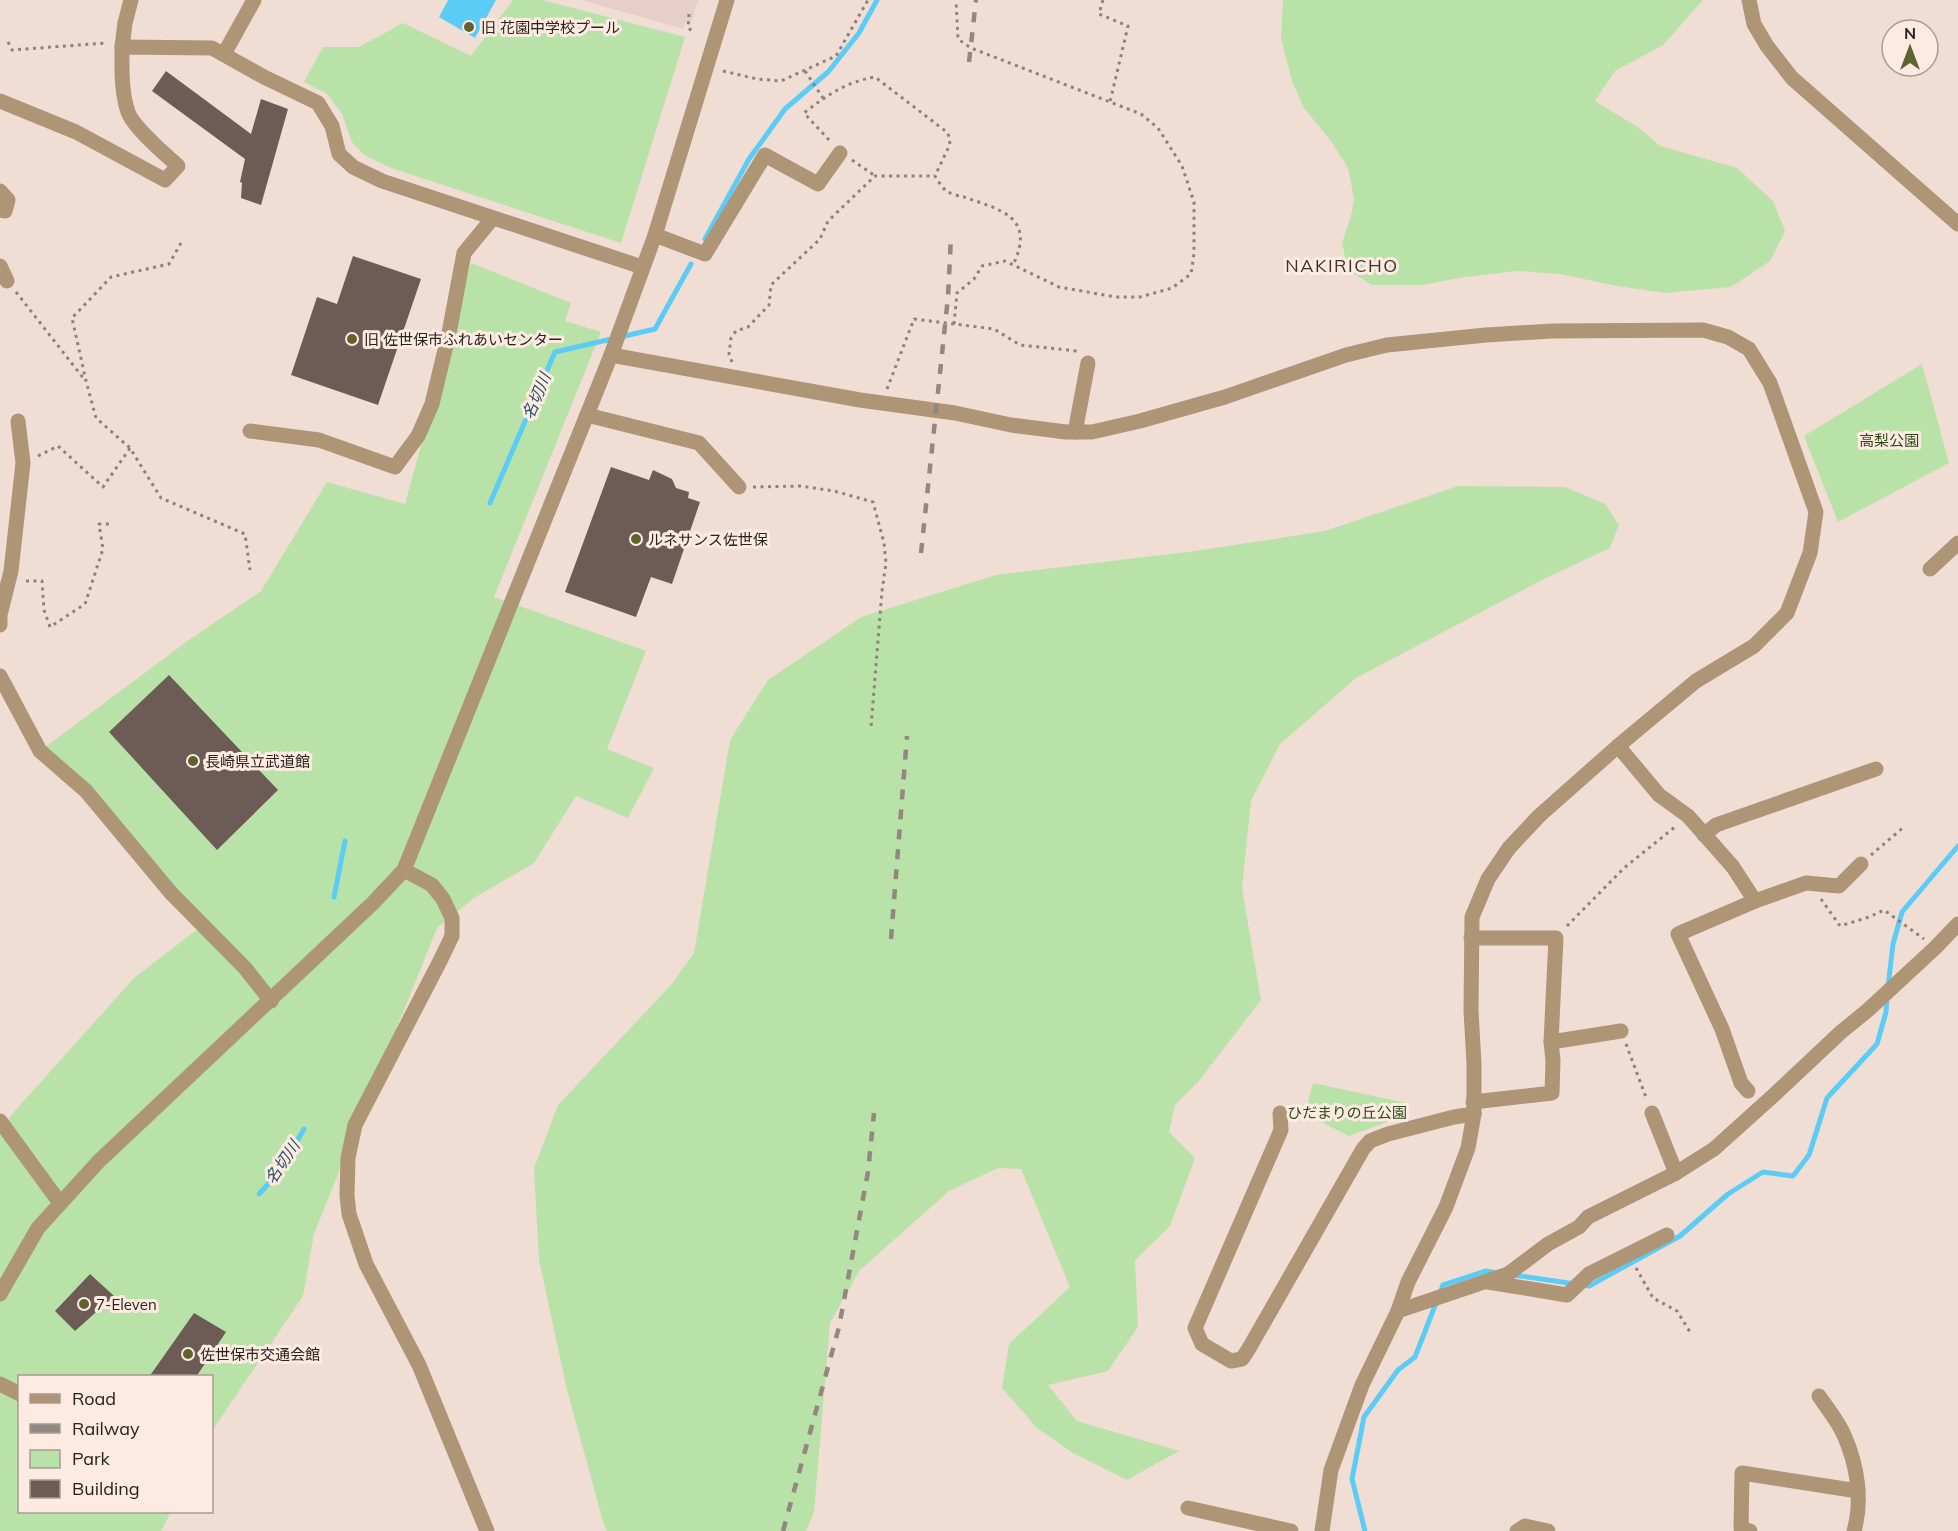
<svg xmlns="http://www.w3.org/2000/svg" width="1958" height="1531" viewBox="0 0 1958 1531" font-family="Mulish,'Noto Sans JP',sans-serif">
  <rect width="100%" height="100%" fill="#f0ded5"/>
  <!-- education -->
  <path fill="#e7cec8" d="M581 0H698L691 23H685L684 29Z"/>
  <!-- green -->
  <g fill="#b8e2a8">
    <path d="M513 0H542L685 37 621 243 391 168 364 155 352 142 342 114 327 94 304 82 323 47H359L403 23 471 56Z"/>
    <path d="M1283 0H1703L1663 45 1615 71 1595 101 1639 128 1660 146 1737 168 1773 201 1785 231 1770 261 1731 287 1665 293 1617 286 1560 274 1518 271 1465 277 1422 285H1372L1348 270 1342 243 1351 216 1354 198 1348 168 1331 141 1304 108 1292 81 1281 39Z"/>
    <path d="M471 263 571 303 565 321 601 332 494 597 646 651 607 749 654 768 628 818 576 796 534 863 474 898 437 928 314 1234 303 1296 212 1431V1376H20V1512H171L161 1531H0V1131L13 1113 134 978 203 925 40 751 189 640 261 591 327 482 405 504Z"/>
    <path d="M1922 364 1949 463 1838 522 1804 436Z"/>
    <path d="M1458 486 1565 487 1605 504 1619 525 1610 548 1544 579 1356 678 1280 744 1251 801 1242 888 1261 1000 1198 1082 1175 1105 1169 1132 1195 1158 1170 1226 1135 1260 1138 1327 1108 1371 1048 1385 1077 1421 1179 1451 1127 1480 1073 1453 1037 1428 1002 1388 1009 1344 1070 1287 1021 1169 998 1168 949 1191 859 1271 830 1323 814 1512 806 1531H607L604 1525 567 1390 539 1260 534 1168 558 1105 671 985 694 953 730 740 768 680 861 617 996 575 1195 551 1325 531Z"/>
    <path d="M1313 1083 1406 1103 1404 1116 1349 1136 1305 1114Z"/>
  </g>
  <!-- water -->
  <path fill="#5bccf6" d="M448 0H496L475 38 439 17Z"/>
  <g fill="none" stroke-linecap="round" stroke-linejoin="round">
    <!-- stream -->
    <g stroke="#5bccf6" stroke-width="5">
      <path d="M705 239 749 159 785 109 828 72 859 33 877 0"/>
      <path d="M490 503 555 352 655 329 691 264"/>
      <path d="M334 897 345 841"/>
      <path d="M1888 987 1893 944 1902 912 1958 846"/>
      <path d="M259 1194 280 1171 304 1129"/>
      <path d="M1514 1275 1589 1286 1680 1236 1728 1194 1763 1172 1793 1176 1809 1155 1827 1098 1877 1044 1886 1012 1887 997"/>
      <path d="M1365 1531 1352 1479 1364 1417 1398 1370 1415 1357 1443 1285 1486 1271 1498 1273"/>
    </g>
  </g>
  <!-- building -->
  <g fill="#6c5c55">
    <path d="M166 71 251 134 261 99 288 109 261 205 241 198 242 183 240 182 245 159 152 91Z"/>
    <path d="M353 256 421 279 378 405 291 375 317 297 337 304Z"/>
    <path d="M611 467 649 480 653 470 672 479 676 488 689 492 688 498 700 502 672 584 651 577 636 617 565 592Z"/>
    <path d="M169 675 278 790 217 850 109 732Z"/>
    <path d="M90 1274 114 1296 75 1331 55 1311Z"/>
    <path d="M194 1313 226 1332 196 1377H149Z"/>
  </g>
  <g fill="none" stroke-linecap="round" stroke-linejoin="round">
    <!-- path -->
    <g stroke="#8d817b" stroke-width="3" stroke-dasharray="3 4.5" stroke-linecap="butt">
      <path d="M1103 0 1099 14 1128 26 1110 102"/>
      <path d="M689 14 688 28 694 32"/>
      <path d="M8 42 12 50 106 43"/>
      <path d="M723 71 757 79 781 81 836 56 868 0"/>
      <path d="M805 71 823 98"/>
      <path d="M829 140 804 113C827 95 846 82 875 77L948 133 950 144 935 176C938 181 942 187 946 191 951 194 959 196 964 197 1001 210 1036 217 1013 265"/>
      <path d="M852 160 875 176"/>
      <path d="M181 243 169 264 111 277 72 318 86 381 96 418 130 448 161 498 245 534 250 570"/>
      <path d="M16 292 84 379"/>
      <path d="M954 324 957 293 974 279 982 266 1005 261 1059 287 1116 297H1140L1172 288 1191 274 1194 254V202L1182 166 1158 128 1141 114 971 48 958 39 956 0"/>
      <path d="M732 362 729 354 731 338 736 331 748 327 769 305 771 285 820 239 828 221 875 176H935"/>
      <path d="M887 389 914 319 994 329 1020 345 1077 351"/>
      <path d="M38 456 58 446 103 487 130 448"/>
      <path d="M753 487 801 486 834 491 873 502 884 543 886 563 882 591 871 727"/>
      <path d="M26 581H42L44 610 50 627 85 604 103 549 99 524H112"/>
      <path d="M1871 855 1905 826"/>
      <path d="M1821 899 1840 926 1869 917 1884 910 1924 939"/>
      <path d="M1567 926 1624 868 1675 827"/>
      <path d="M1626 1044 1647 1100"/>
      <path d="M1636 1268 1653 1298 1677 1311 1690 1332"/>
    </g>
    <!-- minor -->
    <g stroke="#ad9575" stroke-width="15">
      <path d="M1749 0 1754 24 1767 46 1792 78 1958 224"/>
      <path d="M122 47 125 23 131 0"/>
      <path d="M224 54 254 0"/>
      <path d="M0 101 76 132 165 180 178 166C165 154 133 127 128 112 121 92 122 68 122 47L212 48 264 77 318 103 332 126 339 154 353 167 382 181 642 267"/>
      <path d="M0 191 8 200 5 211 0 210"/>
      <path d="M655 235 705 254 765 155 818 184 840 153"/>
      <path d="M0 266 7 281"/>
      <path d="M611 355 860 400 955 413 1011 425 1066 432H1092L1140 421 1225 397 1346 355 1387 345 1486 335 1552 331 1703 330 1728 337 1749 349 1770 383 1816 512 1810 553 1787 613 1754 646 1696 681 1618 746 1539 816 1509 848 1488 879 1472 917 1471 1011 1474 1063V1114L1468 1148 1446 1207 1408 1282 1398 1311 1362 1385 1331 1470 1322 1531"/>
      <path d="M587 415 699 443 739 487"/>
      <path d="M250 431 319 440 395 467 418 436 432 404 449 333 464 253 492 219"/>
      <path d="M1075 432 1088 363"/>
      <path d="M1930 569 1958 543"/>
      <path d="M0 625V615L11 571 23 463 18 421"/>
      <path d="M0 676 40 751 86 791 171 893 245 968 271 1001"/>
      <path d="M1618 746 1659 795 1688 816 1733 867 1755 901"/>
      <path d="M1704 835 1716 825 1876 769"/>
      <path d="M404 870 432 885 443 899 452 918V936L440 961 355 1125 348 1158 347 1195 349 1214 366 1264 419 1365 487 1531"/>
      <path d="M1471 938H1556L1551 1042 1553 1060 1552 1093 1473 1102"/>
      <path d="M1551 1042 1621 1031"/>
      <path d="M1748 1091 1741 1083 1722 1029 1678 934 1755 901 1806 883 1839 886 1861 864"/>
      <path d="M1280 1113 1281 1130 1195 1328 1202 1344 1231 1361 1242 1359 1248 1350 1363 1149 1370 1141 1388 1134 1454 1117 1474 1114"/>
      <path d="M1652 1113 1676 1173"/>
      <path d="M0 1121 60 1203"/>
      <path d="M1488 1282 1567 1295 1589 1274 1667 1235"/>
      <path d="M0 1294 38 1228 99 1161 373 903 404 870 611 355 655 235 727 0"/>
      <path d="M1398 1311 1508 1274 1548 1244 1579 1227 1588 1217 1676 1173 1714 1149 1774 1095 1841 1032 1868 1010 1936 947 1958 924"/>
      <path d="M0 1384 20 1394"/>
      <path d="M1819 1396C1827 1408 1838 1421 1844 1435 1857 1464 1863 1500 1854 1531"/>
      <path d="M1188 1508 1291 1531"/>
      <path d="M1517 1531 1525 1526 1548 1531"/>
      <path d="M1750 1531 1741 1528 1742 1473 1858 1491"/>
    </g>
    <!-- rail -->
    <g stroke="#938781" stroke-width="4.5" stroke-dasharray="10 10" stroke-linecap="butt">
      <path d="M969 62 976 0"/>
      <path d="M921 553 948 297 951 237"/>
      <path d="M891 939 907 736"/>
      <path d="M783 1531 839 1327 868 1172 874 1113"/>
    </g>
  </g>
  <!-- markers -->
  <g fill="#5f612f" stroke="#fdebe2" stroke-width="2">
    <circle cx="469" cy="27" r="6"/>
    <circle cx="352" cy="339" r="6"/>
    <circle cx="636" cy="539" r="6"/>
    <circle cx="193" cy="761" r="6"/>
    <circle cx="84" cy="1304" r="6"/>
    <circle cx="188" cy="1354" r="6"/>
  </g>
  <g text-anchor="middle" dominant-baseline="central" stroke-width="6" stroke-linejoin="round" paint-order="stroke">
    <!-- poi labels -->
    <g font-size="15" fill="#28221f" stroke="#fdebe2" text-anchor="start">
      <text x="481" y="27">旧 花園中学校プール</text>
      <text x="364" y="339">旧 佐世保市ふれあいセンター</text>
      <text x="648" y="539">ルネサンス佐世保</text>
      <text x="205" y="761">長崎県立武道館</text>
      <text x="96" y="1304">7-Eleven</text>
      <text x="200" y="1354">佐世保市交通会館</text>
    </g>
    <!-- park labels -->
    <g font-size="15" fill="#274916" stroke="#fdebe2">
      <text x="1889" y="440">高梨公園</text>
      <text x="1347" y="1112">ひだまりの丘公園</text>
    </g>
    <!-- water labels -->
    <g font-size="16" font-style="italic" fill="#265567" stroke="#fdebe2">
      <text transform="translate(536 396) rotate(-67)">名切川</text>
      <text transform="translate(282 1162) rotate(-56)">名切川</text>
    </g>
    <!-- quarter labels -->
    <g font-size="18" letter-spacing="1.5" fill="#40322b" stroke="#fdebe2">
      <text x="1342" y="265">NAKIRICHO</text>
    </g>
  </g>
  <!-- legend -->
  <rect x="18" y="1375" width="195" height="138" fill="#fdebe2" stroke="#a89b94" stroke-width="1.5"/>
  <rect x="30" y="1394" width="30" height="9" fill="#ad9575" stroke="#a89b94" stroke-width="1.5"/>
  <text x="72" y="1405" font-size="18" fill="#28221f">Road</text>
  <rect x="30" y="1424" width="30" height="9" fill="#938781" stroke="#a89b94" stroke-width="1.5"/>
  <text x="72" y="1435" font-size="18" fill="#28221f">Railway</text>
  <rect x="30" y="1450" width="30" height="18" fill="#b8e2a8" stroke="#a89b94" stroke-width="1.5"/>
  <text x="72" y="1465" font-size="18" fill="#28221f">Park</text>
  <rect x="30" y="1480" width="30" height="18" fill="#6c5c55" stroke="#a89b94" stroke-width="1.5"/>
  <text x="72" y="1495" font-size="18" fill="#28221f">Building</text>
  <!-- north arrow -->
  <g transform="translate(1910 48)"><circle r="28" fill="#fdebe2" stroke="#a89b94" stroke-width="1.5"/>
  <path d="M0-4.5L10 22L0 15L-10 22Z" fill="#5f612f"/>
  <text y="-9" font-size="16" font-weight="bold" text-anchor="middle" fill="#28221f">N</text>
  </g>
</svg>
